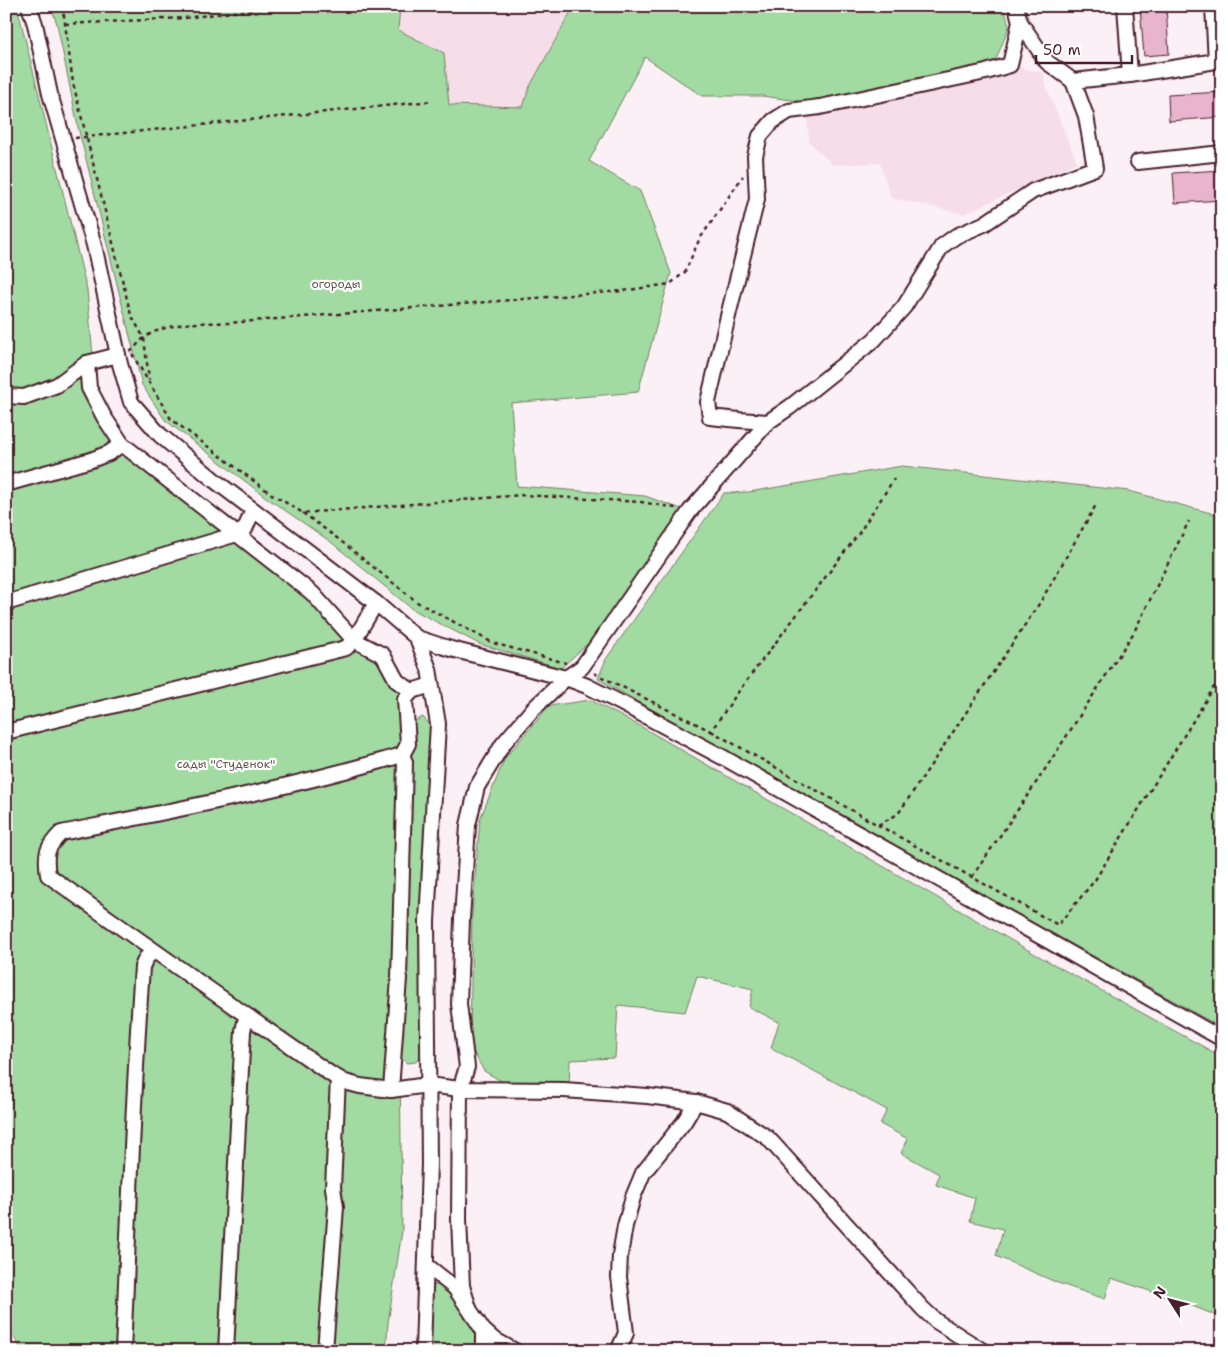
<svg xmlns="http://www.w3.org/2000/svg" width="1228" height="1357" viewBox="0 0 1228 1357" font-family="'Shantell Sans',sans-serif">
  <rect width="100%" height="100%" fill="#fbf0f5"/>
  <filter id="ink" filterUnits="userSpaceOnUse"><feTurbulence type="fractalNoise" baseFrequency=".02" numOctaves="2"/><feDisplacementMap in="SourceGraphic" scale="10" xChannelSelector="R" yChannelSelector="G"/><feConvolveMatrix kernelMatrix="1 2 1 2 8 2 1 2 1" color-interpolation-filters="sRGB"/></filter>
  <g filter="url(#ink)">
    <!-- built -->
    <g fill="#f6dee9">
      <path d="M400 6H574L529 88 523 107 448 105 444 53 397 30Z"/>
      <path d="M995 62 1044 73V81L1077 162 964 214 891 198 880 163 833 165 809 142 806 102Z"/>
    </g>
    <!-- green -->
    <g fill="#a1dba1" stroke="#767d66">
      <path d="M6 6H17L87 290 96 389 129 441 354 630 385 650 400 672 413 726 415 721 423 717 431 726 426 823 421 1054 416 1062 407 1063 400 1058 402 1231 388 1323 386 1351H23L6 1325Z"/>
      <path d="M51 6H400L398 30 444 53 449 105 523 107 529 88 574 6H1004L1009 27 995 62 806 102 762 96H702L645 57 589 161 640 191 671 273 638 392 511 403 517 486 645 496 684 510 596 636 561 668 479 644 412 609 331 542 267 498 165 420 142 385 78 127 57 24Z"/>
      <path d="M902 466 1129 491 1222 516V1028L598 679 606 659 724 493 749 492Z"/>
      <path d="M590 700 640 726 1035 954 1222 1057V1318L1180 1301 1111 1278 1105 1299 1058 1283 996 1256 1003 1229 970 1221 975 1198 936 1185 939 1174 901 1153 908 1139 880 1124 887 1110 771 1048 779 1022 749 1007 753 989 697 976 685 1012 618 1005 615 1058 570 1060 569 1085 503 1082 484 1071 470 1046 472 913 480 819 505 758 549 706Z"/>
      <path d="M433 1285H442L453 1297 476 1332 505 1351H430L432 1323Z"/>
    </g>
    <!-- building -->
    <g fill="#e9b4ce" stroke="#4a1f2b">
      <path d="M1140 6H1166L1169 54 1144 56Z"/>
      <path d="M1222 92V117L1169 121 1168 95Z"/>
      <path d="M1222 170V200L1175 203 1173 173Z"/>
    </g>
    <g fill="none" stroke-linecap="round" stroke-linejoin="round">
      <!-- minor casing -->
      <g stroke="#4a1f2b" stroke-width="18">
        <g id="minor">
          <path d="M29 6 35 24 50 94 94 245 120 364 131 402 160 435 214 480 376 603 417 638 429 669 438 724 427 921 429 1164 423 1351"/>
          <path d="M1016 6 1020 22 1047 62 1073 81 1130 75 1216 61H1222"/>
          <path d="M1125 6 1130 75"/>
          <path d="M1213 6 1216 61"/>
          <path d="M1138 162 1222 153"/>
          <path d="M87 363 89 388 104 417 122 444 312 593 354 640 376 603"/>
          <path d="M6 396 24 397 57 385 87 363 118 355"/>
          <path d="M768 422 739 420 710 417 708 402 728 316 757 199 755 156 760 136 773 121 789 111 820 107 986 72 1010 65 1020 22"/>
          <path d="M6 484 91 460 109 453 122 444"/>
          <path d="M6 603 237 534 245 529 253 510"/>
          <path d="M417 638 451 649 566 678 587 686 623 704 726 759 1222 1039"/>
          <path d="M431 685 412 691 405 699 408 744 402 755C290 788 176 810 61 833 46 848 45 854 48 875 142 943 237 1009 332 1075L345 1082 360 1086 391 1090 428 1085 460 1089 564 1090 647 1096 696 1102 727 1111 768 1138 923 1309 936 1321 983 1351"/>
          <path d="M6 732 346 648 354 640 383 655 397 681 412 691"/>
          <path d="M391 1090 399 978 405 762 402 755"/>
          <path d="M426 1265 455 1288 483 1330 493 1339 515 1351"/>
          <path d="M469 1308 462 1286 459 1219 460 1089 467 1067 459 1004 462 919 468 825 477 787 503 744 533 709 566 678 582 667 690 511 768 422 790 407 874 340 904 307 942 246 956 236 984 224 1033 191 1095 168 1086 116 1073 81"/>
          <path d="M483 1330V1351"/>
          <path d="M123 1351C129 1223 133 1095 142 967L146 958 154 951"/>
          <path d="M226 1351 243 1031 245 1022 249 1017"/>
          <path d="M325 1351 336 1207 333 1188 338 1078"/>
          <path d="M618 1351 626 1333 619 1277 620 1255 625 1226 633 1197 643 1173 684 1122 696 1102"/>
        </g>
      </g>
      <!-- path -->
      <g stroke="#4a1f2b" stroke-width="2.5" stroke-dasharray="4 4" stroke-linecap="butt">
        <path d="M61 6 64 16 73 83 131 315 144 338 149 380"/>
        <path d="M65 24 185 18 282 6"/>
        <path d="M75 138 432 101"/>
        <path d="M130 352C135 348 139 342 144 338 166 322 202 322 228 323L622 291 670 284 685 272 699 240 743 176"/>
        <path d="M132 354 171 419 270 493 303 513 522 495 641 502 676 508"/>
        <path d="M303 513 337 538 417 602 493 643 566 663"/>
        <path d="M594 673 711 731 741 688 859 533 894 479"/>
        <path d="M711 731 878 825 898 814 1041 601 1096 505"/>
        <path d="M878 825 1058 925 1095 880 1222 674"/>
        <path d="M972 877 1042 774 1134 632 1189 521"/>
      </g>
      <!-- minor -->
      <use href="#minor" stroke="#fff" stroke-width="14"/>
    </g>
  </g>
  <g text-anchor="middle" dominant-baseline="central" stroke-width="4.5" stroke-linejoin="round" paint-order="stroke">
    <!-- park labels -->
    <g font-size="12" fill="#64574e" stroke="#fff">
      <text x="336" y="284">огороды</text>
      <text x="226" y="764">сады "Студенок"</text>
    </g>
  </g>
  <!-- margin -->
  <rect width="1228" height="1357" fill="none" stroke="#fff" stroke-width="25"/>
  <rect x="12" y="12" width="1203" height="1332" fill="none" stroke="#4a1f2b" stroke-width="2" filter="url(#ink)"/>
  <!-- north arrow -->
  <g transform="translate(1170 1300) rotate(306)" stroke="#ffffff" stroke-width="4" paint-order="stroke">
  <path d="M0-4L9 19L0 12L-9 19Z" fill="#4a1f2b"/>
  <text y="-8" font-size="14" font-weight="bold" text-anchor="middle" fill="#4a1f2b">N</text>
  </g>
  <!-- scale -->
  <path d="M1036 55v8h96v-8" fill="none" stroke="#4a1f2b" stroke-width="2.5"/>
  <text x="1043" y="55" font-size="15" fill="#4a1f2b" stroke="#ffffff" stroke-width="4" paint-order="stroke">50 m</text>
</svg>
